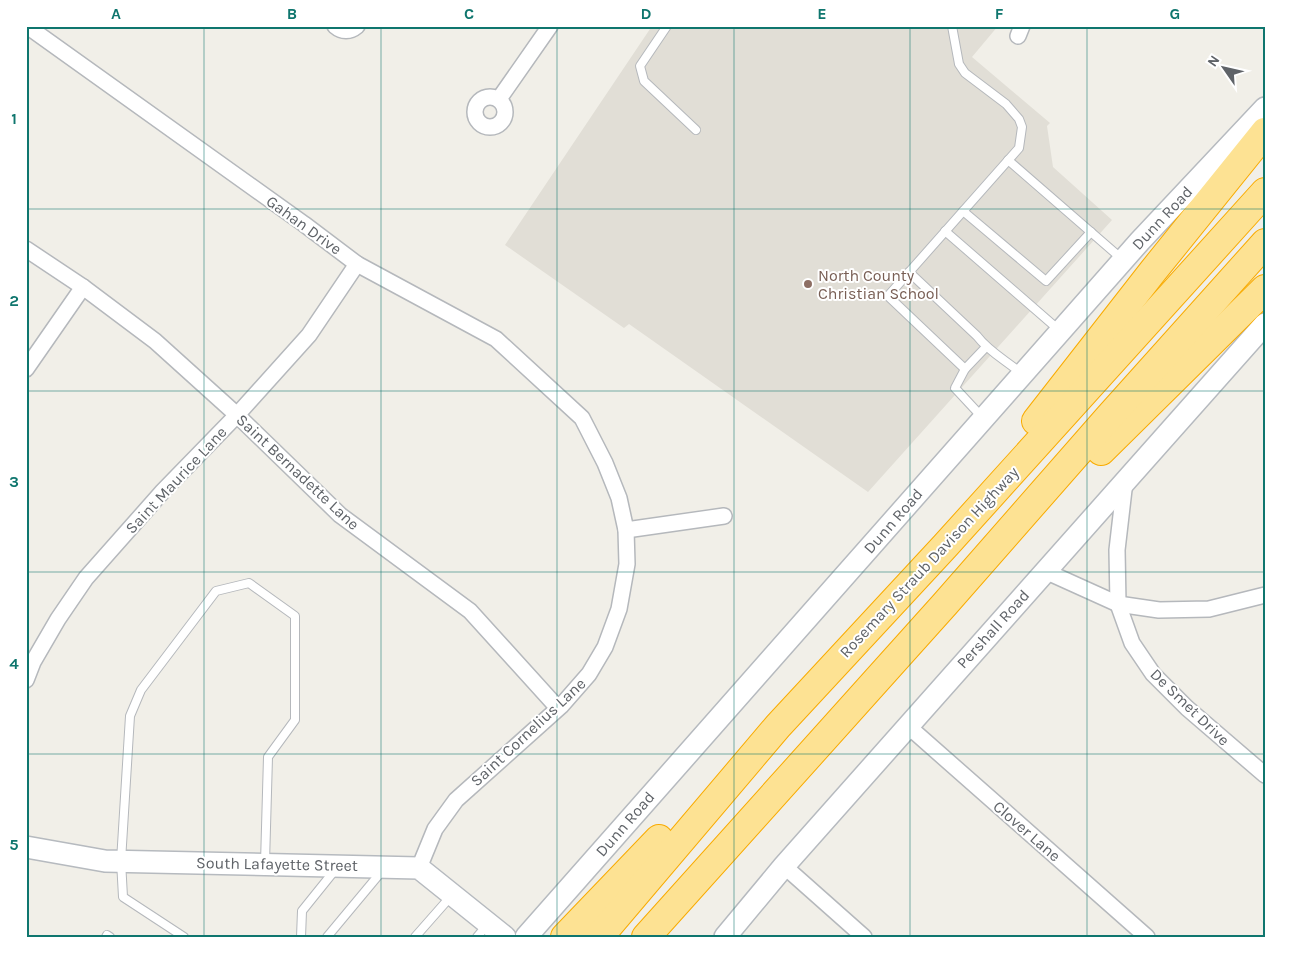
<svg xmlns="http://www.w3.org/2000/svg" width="1291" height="963" viewBox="0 0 1291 963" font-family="Karla,sans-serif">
  <rect width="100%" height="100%" fill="#f1efe8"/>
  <!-- education -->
  <path fill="#e1ded6" d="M652 26H998L972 57 1050 123 1047 126 1053 167 1112 220 868 492 629 324 624 328 505 245Z"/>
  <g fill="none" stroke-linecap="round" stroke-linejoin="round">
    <!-- lane casing -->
    <g stroke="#b5b8bc" stroke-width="10">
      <g id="lane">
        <path d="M667 26 640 66 644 81 696 130"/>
        <path d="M952 26 959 64 965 73 1006 104 1019 119 1022 127 1019 148 888 296 965 369"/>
        <path d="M1008 160 1122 259"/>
        <path d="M963 211 1046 281 1091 232"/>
        <path d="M945 231 1059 330"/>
        <path d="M909 272 977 336C989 352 1007 361 1022 374"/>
        <path d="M982 417 955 388 965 369 986 347"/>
        <path d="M106 937 107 935 110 937"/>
        <path d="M184 937 123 897 121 861 130 716 141 690 216 591 249 583 295 616V720L268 757 265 863"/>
        <path d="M301 937 302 911 335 870"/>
        <path d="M327 937 382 871"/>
        <path d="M415 937 452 895"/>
        <path d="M477 937 487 925"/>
      </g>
    </g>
    <!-- street casing -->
    <g stroke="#b5b8bc" stroke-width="18">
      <g id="street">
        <path d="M27 26 304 224 357 264 496 339 582 418 605 463 619 498 626 530 627 564 619 609 605 647 589 674 561 706 456 800 435 829 419 868"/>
        <path d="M335 26C342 32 350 32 357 26"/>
        <path d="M1018 36 1022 26"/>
        <circle cx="490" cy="112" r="15"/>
        <path d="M499 99 550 26"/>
        <path d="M26 249 83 287 155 341 237 415 340 515 470 611 557 707"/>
        <path d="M26 369 83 287"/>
        <path d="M1125 481 1117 550 1118 604 1132 643 1153 674 1187 708 1265 775"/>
        <path d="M626 530 724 516"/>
        <path d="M1045 571 1118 604 1159 610 1209 609 1265 595"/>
        <path d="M26 680 33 662 58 619 86 578 163 491 237 415 309 335 357 264"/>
        <path d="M908 726 1147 937"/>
        <path d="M784 866 864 937"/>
      </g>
    </g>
    <!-- secondary casing -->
    <g stroke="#b6babf" stroke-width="24">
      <g id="secondary">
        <path d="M26 847 105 861 419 868 505 937"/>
        <path d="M526 937 1140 241 1265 108"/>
        <path d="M725 937 784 866 1265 324"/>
      </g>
    </g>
    <!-- highway casing -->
    <g stroke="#f9ab00" stroke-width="30">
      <g id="highway">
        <path d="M1036 421 1153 271 1265 132"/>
        <path d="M1101 451 1265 289"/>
        <path d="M565 937 659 839"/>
        <path d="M599 937 778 726 945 546 1265 192"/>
        <path d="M646 937 945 604 1109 417 1265 243"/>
      </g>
    </g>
    <!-- lane -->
    <use href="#lane" stroke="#fff" stroke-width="8"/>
    <!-- street -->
    <use href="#street" stroke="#fff" stroke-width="15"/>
    <!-- secondary -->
    <use href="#secondary" stroke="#fff" stroke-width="21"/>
    <!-- highway -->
    <use href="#highway" stroke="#fde293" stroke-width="28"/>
  </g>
  <!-- grid -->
  <path fill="none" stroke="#0f766e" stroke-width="1" stroke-opacity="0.55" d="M204 26V937M381 26V937M557 26V937M734 26V937M910 26V937M1087 26V937M26 209H1265M26 391H1265M26 572H1265M26 754H1265"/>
  <!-- markers -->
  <circle fill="#8d6e63" stroke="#fff" stroke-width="2" cx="808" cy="284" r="5"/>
  <g text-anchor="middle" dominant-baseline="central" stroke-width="4" stroke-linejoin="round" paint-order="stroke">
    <!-- street labels -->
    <g font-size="16" fill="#5f6368" stroke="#fff">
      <text transform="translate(1162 218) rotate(-47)">Dunn Road</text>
      <text transform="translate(304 225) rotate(36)">Gahan Drive</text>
      <text transform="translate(298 472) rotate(43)">Saint Bernadette Lane</text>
      <text transform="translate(176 480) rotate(-47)">Saint Maurice Lane</text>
      <text transform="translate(893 521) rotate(-49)">Dunn Road</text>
      <text transform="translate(929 562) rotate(-47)">Rosemary Straub Davison Highway</text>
      <text transform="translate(993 629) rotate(-48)">Pershall Road</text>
      <text transform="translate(1190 707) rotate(44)">De Smet Drive</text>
      <text transform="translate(528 732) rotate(-43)">Saint Cornelius Lane</text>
      <text transform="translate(625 824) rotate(-49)">Dunn Road</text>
      <text transform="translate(1027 831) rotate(41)">Clover Lane</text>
      <text transform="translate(277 864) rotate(1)">South Lafayette Street</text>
    </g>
    <!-- education labels -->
    <g font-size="16" fill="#785e54" stroke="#fff" text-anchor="start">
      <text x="818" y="275">North County<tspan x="818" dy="18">Christian School</tspan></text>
    </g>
  </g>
  <!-- border -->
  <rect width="1291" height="963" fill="none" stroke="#ffffff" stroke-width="55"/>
  <!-- north arrow -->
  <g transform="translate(1224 68) rotate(304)" stroke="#ffffff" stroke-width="4" paint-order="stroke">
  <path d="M0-4L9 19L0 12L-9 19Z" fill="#5f6368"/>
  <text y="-8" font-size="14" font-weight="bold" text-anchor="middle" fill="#5f6368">N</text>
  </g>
  <rect x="28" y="28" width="1236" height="908" fill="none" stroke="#0f766e" stroke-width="2"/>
  <g font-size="16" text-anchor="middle" font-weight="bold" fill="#0f766e">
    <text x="116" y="19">A</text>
    <text x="292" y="19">B</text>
    <text x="469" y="19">C</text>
    <text x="646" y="19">D</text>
    <text x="822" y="19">E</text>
    <text x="999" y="19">F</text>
    <text x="1175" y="19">G</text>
    <text x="14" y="124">1</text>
    <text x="14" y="306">2</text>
    <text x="14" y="487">3</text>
    <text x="14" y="669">4</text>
    <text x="14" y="850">5</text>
  </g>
</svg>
